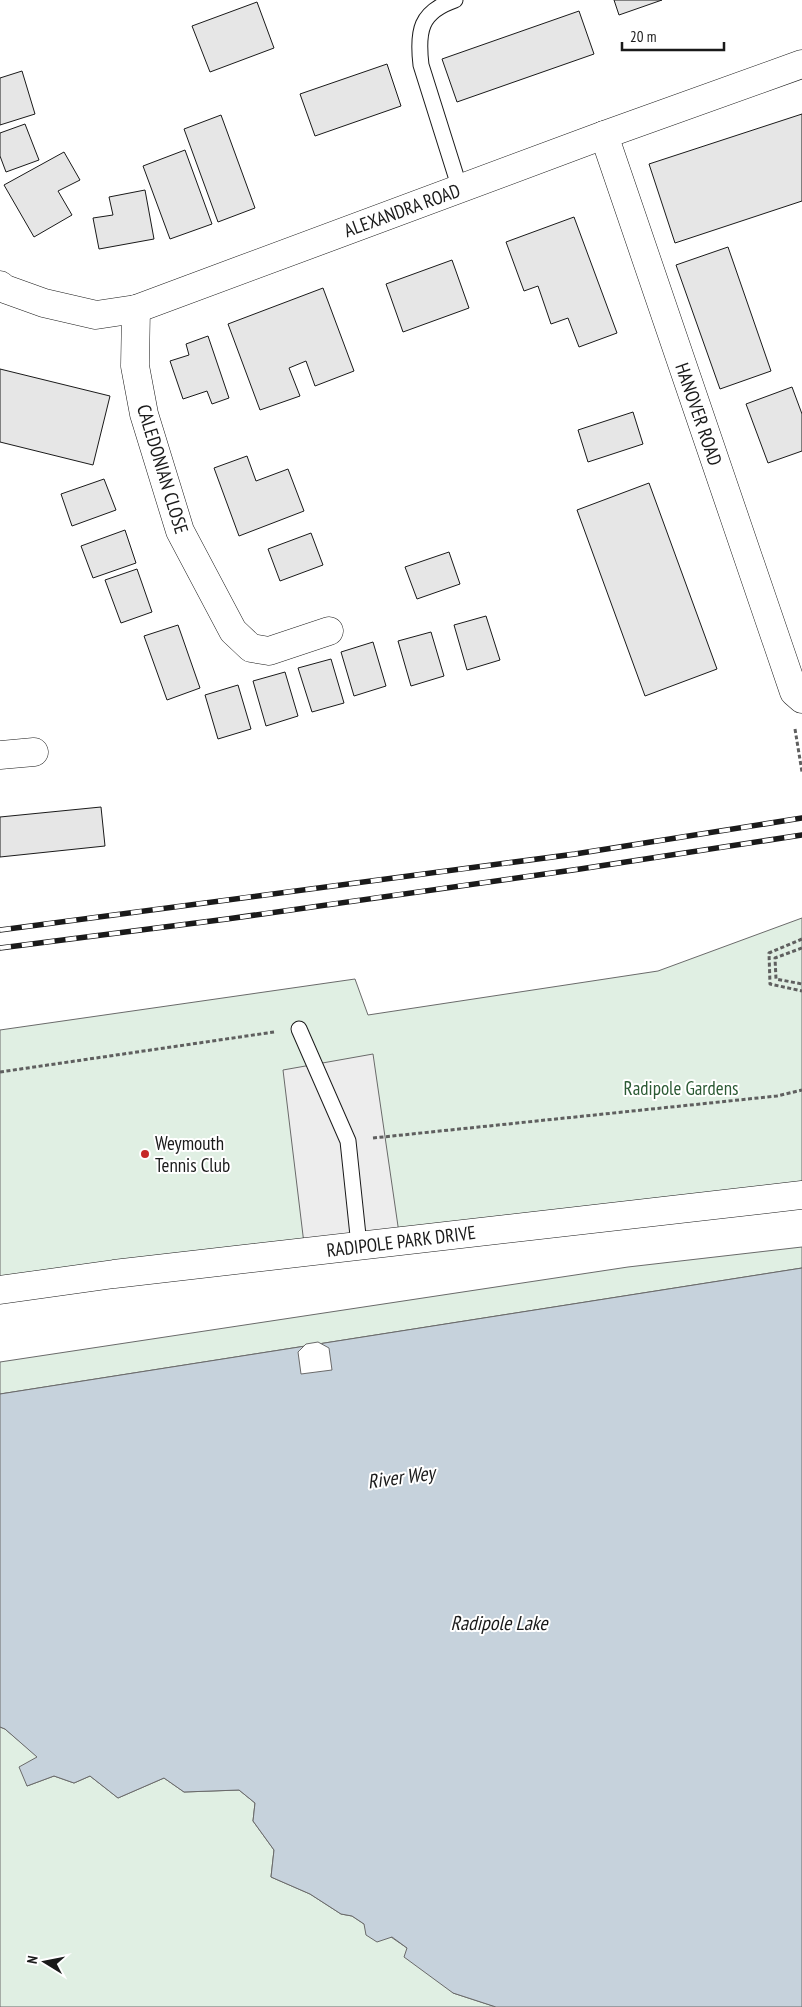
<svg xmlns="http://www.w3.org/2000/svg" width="802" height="2007" viewBox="0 0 802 2007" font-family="'PT Sans Narrow',sans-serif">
  <rect width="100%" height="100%" fill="#fff"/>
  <!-- green -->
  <g fill="#e0efe3" stroke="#6a6a6a">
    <path d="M802 918V1195L0 1290V1030L355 979 368 1015 658 971Z"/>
    <path d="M802 1247V1268L0 1394V1362L628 1267Z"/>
    <path d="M0 1727 5 1729 38 1757 27 1786 54 1776 74 1783 90 1776 118 1798 164 1778 184 1792 239 1790 255 1803 253 1821 274 1850 271 1877 310 1894 341 1914 352 1916 364 1924 391 1937 407 1948 453 1993 496 2007H0Z"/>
  </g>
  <!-- parking -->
  <path fill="#ededed" stroke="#6a6a6a" d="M373 1054 400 1240 305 1252 283 1070Z"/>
  <!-- water -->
  <path fill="#c6d2dc" stroke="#6a6a6a" d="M802 1268V2007H496L453 1993 404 1957 407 1948 392 1937 377 1942 366 1935 364 1924 352 1916 341 1914 310 1894 271 1877 274 1850 253 1821 255 1803 239 1790 184 1792 164 1778 118 1798 90 1776 74 1783 54 1776 27 1786 19 1767 37 1757 5 1729 0 1727V1394Z"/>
  <!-- pier -->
  <path fill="#fff" stroke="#6a6a6a" d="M318 1342 329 1348 332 1370 301 1374 298 1352 306 1344Z"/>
  <!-- building -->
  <g fill="#e6e6e6" stroke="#1a1a1a">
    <path d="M614 0H662L619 15Z"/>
    <path d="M257 2 274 48 210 72 192 26Z"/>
    <path d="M579 11 594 54 457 102 442 59Z"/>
    <path d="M387 64 401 106 315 136 300 94Z"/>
    <path d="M22 71 35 114 0 125V78Z"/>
    <path d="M802 114V201L675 243 649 164Z"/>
    <path d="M221 115 255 208 218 222 184 129Z"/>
    <path d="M25 124 39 160 6 172 0 156V133Z"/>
    <path d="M185 150 212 224 170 239 143 166Z"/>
    <path d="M64 152 80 180 58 191 72 215 34 237 4 185Z"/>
    <path d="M145 190 154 239 99 249 93 218 113 215 109 197Z"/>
    <path d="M574 217 617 333 579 347 568 318 551 324 538 286 524 291 506 242Z"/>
    <path d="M728 247 771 371 720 389 676 265Z"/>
    <path d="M452 260 469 308 403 332 386 284Z"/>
    <path d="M323 288 354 371 315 386 306 361 289 368 300 396 260 410 228 324Z"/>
    <path d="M208 336 229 398 212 404 207 391 183 399 170 361 189 355 186 344Z"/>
    <path d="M0 369 110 396 93 465 0 442Z"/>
    <path d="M792 387 802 414V451L768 463 746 404Z"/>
    <path d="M633 412 643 444 588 462 578 430Z"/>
    <path d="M247 456 256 481 288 469 304 511 239 536 214 468Z"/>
    <path d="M104 479 116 510 72 526 61 494Z"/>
    <path d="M649 483 717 669 645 696 577 510Z"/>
    <path d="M125 530 136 563 93 578 81 546Z"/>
    <path d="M311 533 323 565 280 581 268 549Z"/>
    <path d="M449 552 460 584 417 599 405 567Z"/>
    <path d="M137 569 152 612 121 623 105 580Z"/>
    <path d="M486 616 500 660 467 670 454 625Z"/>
    <path d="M178 625 200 688 167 700 144 636Z"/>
    <path d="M431 632 444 676 411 686 398 641Z"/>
    <path d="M373 642 386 686 354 696 341 652Z"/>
    <path d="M331 659 344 703 312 712 298 668Z"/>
    <path d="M285 672 298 716 266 726 253 681Z"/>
    <path d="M238 685 251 729 218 739 205 695Z"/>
    <path d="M101 807 105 846 0 857V817Z"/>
  </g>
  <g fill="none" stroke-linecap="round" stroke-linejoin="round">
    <!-- service casing -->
    <g stroke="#1a1a1a" stroke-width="17">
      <g id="service">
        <path d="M455 0C420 12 417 31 421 65L460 189"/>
        <path d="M299 1029 348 1141 359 1245"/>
      </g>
    </g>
    <!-- minor casing -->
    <g stroke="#1a1a1a" stroke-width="29">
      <g id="minor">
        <path d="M604 135 794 692 802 699"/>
        <path d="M0 285 5 289 44 303 96 315 136 309 604 135 802 64"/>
        <path d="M136 309 135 366 144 414 180 531 233 631 251 648 269 651 329 631"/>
        <path d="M0 755 34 752"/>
      </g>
    </g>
    <!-- tertiary casing -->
    <g stroke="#1a1a1a" stroke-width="29">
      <path id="tertiary" d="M0 1290 114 1274 802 1195"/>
    </g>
    <!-- path -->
    <g stroke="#5f5f5f" stroke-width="3" stroke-dasharray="4 2.5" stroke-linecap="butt">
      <path d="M795 729 802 772"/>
      <path d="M802 939 769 953 770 984 802 991"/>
      <path d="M802 948 775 958 776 979 802 984"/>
      <path d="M0 1072 274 1032"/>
      <path d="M373 1138 777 1096 802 1090"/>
    </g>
    <!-- service -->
    <use href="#service" stroke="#fff" stroke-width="15"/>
    <!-- minor -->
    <use href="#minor" stroke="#fff" stroke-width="28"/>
    <!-- tertiary -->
    <use href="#tertiary" stroke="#fff" stroke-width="28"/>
    <!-- rail casing -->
    <g stroke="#1a1a1a" stroke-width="5.5">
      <g id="rail">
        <path d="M0 930 575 854 802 818"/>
        <path d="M0 948 227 919 580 869 802 835"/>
      </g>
    </g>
    <!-- rail -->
    <use href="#rail" stroke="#fff" stroke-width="4" stroke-dasharray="11" stroke-linecap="butt"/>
  </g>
  <!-- markers -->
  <circle fill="#c62828" stroke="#fff" stroke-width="2" cx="145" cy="1154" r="5"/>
  <g text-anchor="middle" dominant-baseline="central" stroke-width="4" stroke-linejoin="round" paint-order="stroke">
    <!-- street labels -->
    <g font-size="19" fill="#1a1a1a" stroke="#fff">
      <text transform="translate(402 210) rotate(-20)">ALEXANDRA ROAD</text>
      <text transform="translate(699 414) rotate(71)">HANOVER ROAD</text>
      <text transform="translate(163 469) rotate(73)">CALEDONIAN CLOSE</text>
      <text transform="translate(401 1241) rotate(-7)">RADIPOLE PARK DRIVE</text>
    </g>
    <!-- park labels -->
    <g font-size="19" fill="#2b5a34" stroke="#fff">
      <text x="681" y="1088">Radipole Gardens</text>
    </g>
    <!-- poi labels -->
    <g font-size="19" fill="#1a1a1a" stroke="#fff" text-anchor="start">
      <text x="155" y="1143">Weymouth<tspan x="155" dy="22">Tennis Club</tspan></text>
    </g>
    <!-- water labels -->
    <g font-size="20" font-style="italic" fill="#1a1a1a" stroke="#fff">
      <text transform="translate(401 1477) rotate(-8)">River Wey</text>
      <text x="499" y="1623">Radipole Lake</text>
    </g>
  </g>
  <!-- north arrow -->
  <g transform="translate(45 1962) rotate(280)" stroke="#ffffff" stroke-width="4" paint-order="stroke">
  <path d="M0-4L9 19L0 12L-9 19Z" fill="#1a1a1a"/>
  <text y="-8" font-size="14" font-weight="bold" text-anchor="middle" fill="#1a1a1a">N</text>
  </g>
  <!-- scale -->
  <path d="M622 42v8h102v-8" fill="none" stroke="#1a1a1a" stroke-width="2.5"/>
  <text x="630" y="42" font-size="15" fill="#1a1a1a" stroke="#ffffff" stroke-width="4" paint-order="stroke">20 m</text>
</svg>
